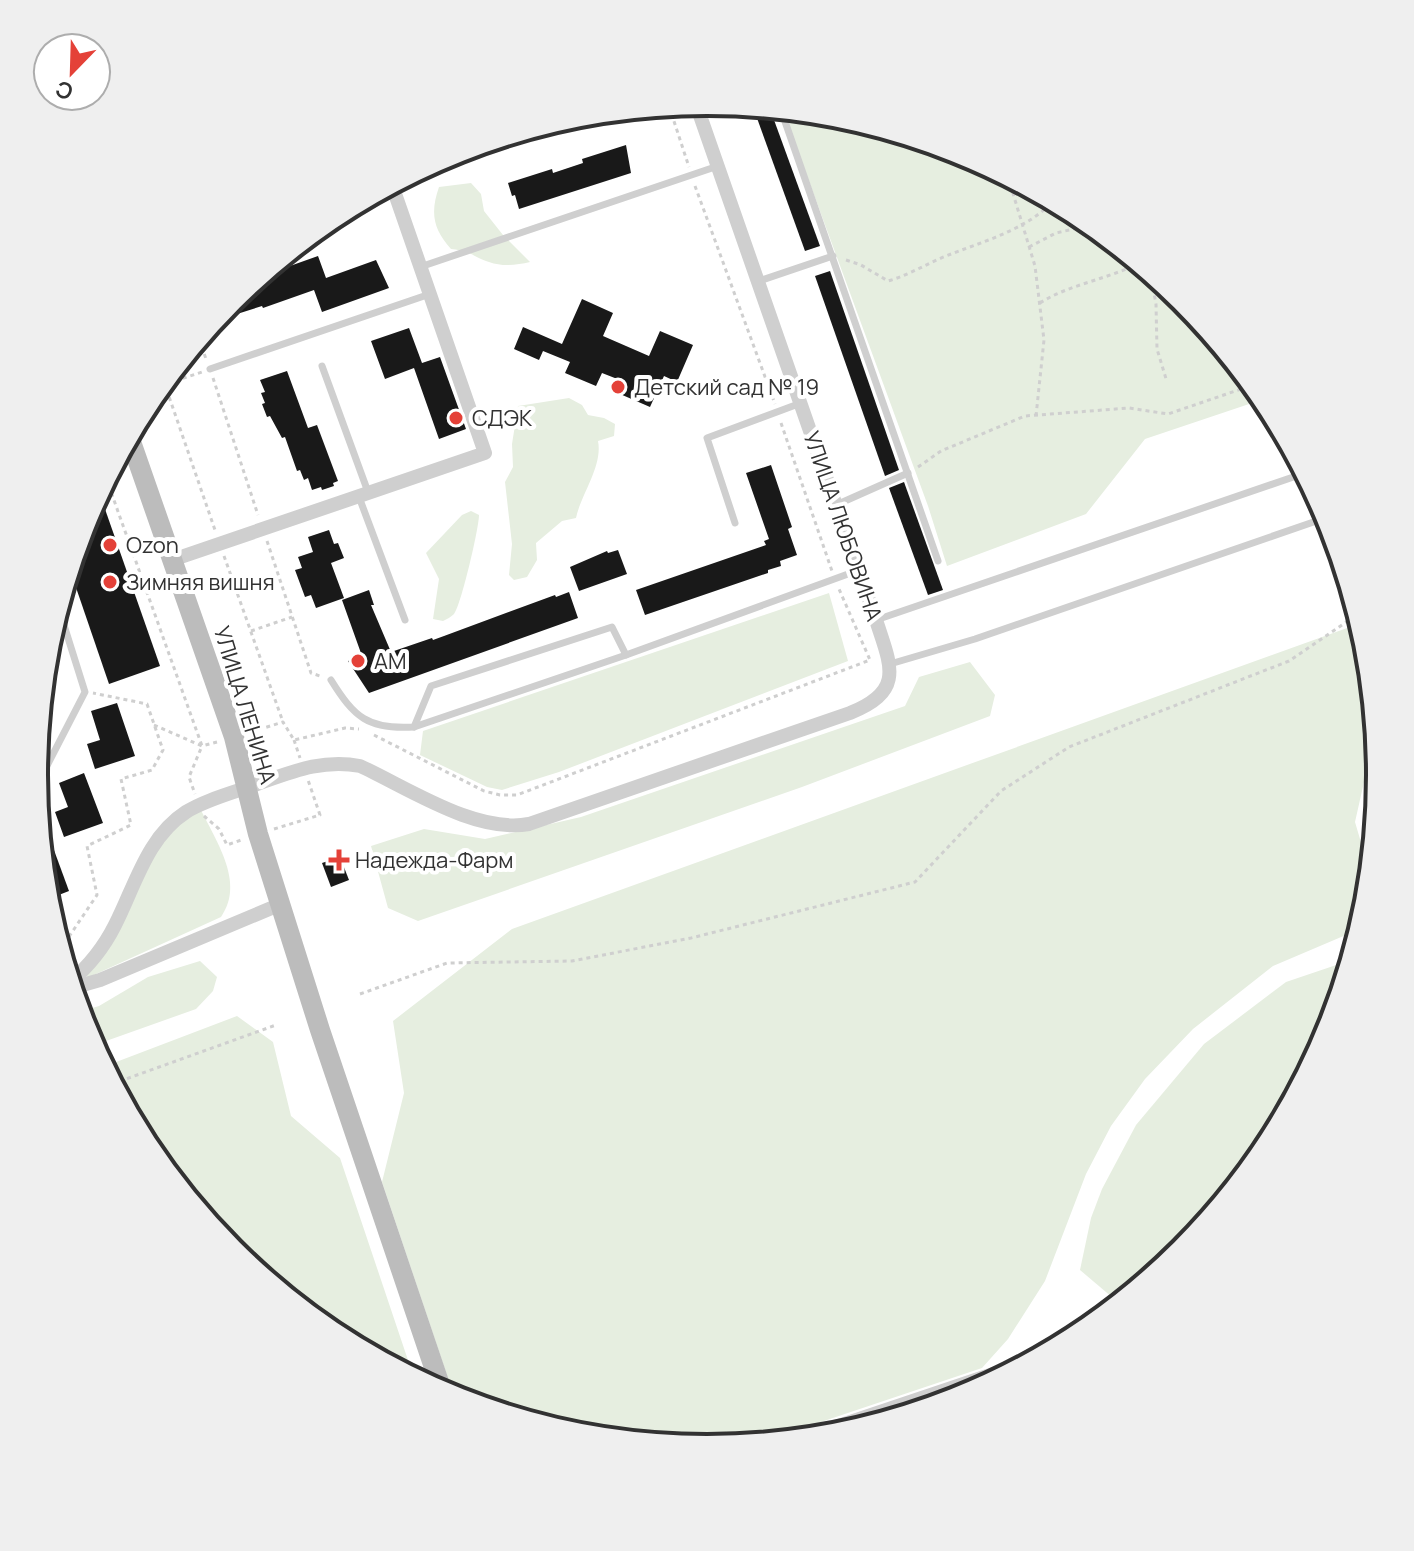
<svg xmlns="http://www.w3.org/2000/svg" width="1414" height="1551" viewBox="0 0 1414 1551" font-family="Manrope,sans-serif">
  <rect width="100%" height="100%" fill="#fff"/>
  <!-- green -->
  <g fill="#e6eee0">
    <path d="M783 110 839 116 965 154 1081 216 1183 300 1264 399 1145 439 1086 514 947 566 928 506Z"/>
    <path d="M471 183 481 194 484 211 503 235 530 262C517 265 503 267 489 262 473 257 472 251 451 249 433 229 430 213 439 187Z"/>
    <path d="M569 398 582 405 588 415 604 418 615 424 614 436 598 441C603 466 581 494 576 518L562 521 536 543 537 560 527 577 514 580 509 575 512 544 505 482 513 467 512 444 518 406Z"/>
    <path d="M471 511 479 515C479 528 461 606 454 614 451 617 447 619 443 621L433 619 439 579 426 553 462 515Z"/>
    <path d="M829 593 848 661 559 772 502 790 487 787 420 755 423 731Z"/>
    <path d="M1361 623 1367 645 1379 765 1366 773 1355 822 1370 873 1367 907 1360 929 1273 966 1193 1029 1145 1079 1111 1126 1086 1174 1045 1281 1008 1339 982 1368 755 1444 707 1448 575 1435 455 1399 382 1182 404 1093 393 1021 512 929Z"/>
    <path d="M970 662 995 695 990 716 802 787 418 921 388 908 371 846 424 829 485 839 581 817 905 706 919 677Z"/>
    <path d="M199 806C215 840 246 882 221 917L85 979 158 838Z"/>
    <path d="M1351 960 1329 1033 1266 1150 1195 1236 1113 1298 1080 1270 1091 1218 1102 1189 1136 1125 1204 1044 1286 982Z"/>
    <path d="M200 961 217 977 213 991 196 1009 92 1046 79 1012 99 1006 148 977Z"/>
    <path d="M237 1016 273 1042 291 1116 340 1158 414 1378 333 1335 231 1251 147 1149 103 1067Z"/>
  </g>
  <!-- building -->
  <g fill="#191919">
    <path d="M753 107 770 109 820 246 805 251Z"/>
    <path d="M626 145 631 173 519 209 515 195 512 196 508 183 552 169 553 173 583 163 582 159Z"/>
    <path d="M318 256 326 278 376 260 389 288 322 312 314 290 263 308 262 306 237 314 231 300 259 277Z"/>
    <path d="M830 271 899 470 885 476 815 276Z"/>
    <path d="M582 299 613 313 603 336 649 356 660 331 693 345 677 382 664 376 650 407 620 394 625 382 602 373 596 386 565 373 570 362 543 351 539 360 514 349 523 327 562 344Z"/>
    <path d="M409 328 422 363 440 357 466 429 439 439 414 368 385 379 371 341Z"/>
    <path d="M287 371 308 428 317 425 338 481 333 483 334 486 322 490 321 487 312 490 308 478 304 480 300 470 297 471 285 437 282 438 270 416 267 417 262 404 265 403 261 393 265 392 260 380Z"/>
    <path d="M771 465 792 527 788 529 797 555 780 561 781 566 768 570V573L645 615 636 590 766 545 764 541 769 539 746 473Z"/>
    <path d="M904 482 943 590 928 595 889 488Z"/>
    <path d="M99 492 160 666 109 684 70 570 85 518Z"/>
    <path d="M329 530 334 544 338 543 344 558 331 563 344 598 316 608 311 595 305 597 295 570 302 568 298 557 313 552 308 537Z"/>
    <path d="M618 550 627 574 579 591 570 567 607 551 608 553Z"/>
    <path d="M369 590 374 605H371L391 652 432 638 433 640 444 636 555 595 556 597 569 592 578 618 369 693 348 661 362 656 342 600Z"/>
    <path d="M117 703 135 756 95 769 87 744 100 740 91 711Z"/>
    <path d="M84 773 103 823 64 837 55 812 68 807 59 783Z"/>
    <path d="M51 842 69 891 46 900 41 846Z"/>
    <path d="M340 857 349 880 331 887 322 863Z"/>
  </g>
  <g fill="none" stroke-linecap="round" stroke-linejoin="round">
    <!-- path -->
    <g stroke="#cfcfcf" stroke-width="3" stroke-dasharray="4 4" stroke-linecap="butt">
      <path d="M669 106 689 167"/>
      <path d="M1008 177 1035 266 1044 340 1036 416"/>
      <path d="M695 186 775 404"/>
      <path d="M1029 247 1056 233 1091 225"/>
      <path d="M846 260 861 265 888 281C909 275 926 264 946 256 981 242 1027 230 1053 201"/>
      <path d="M1150 272 1156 304 1157 349 1167 382"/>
      <path d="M1040 303C1068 285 1104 280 1135 265L1145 269"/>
      <path d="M199 339 206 359"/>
      <path d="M213 378 258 515"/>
      <path d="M164 382 215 530"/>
      <path d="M160 386 202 372"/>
      <path d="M781 423 832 571"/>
      <path d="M918 467 941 451 1025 416 1129 408 1168 414 1253 385"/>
      <path d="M106 478 202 746 189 777 195 794"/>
      <path d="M267 541 311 673 320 676"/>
      <path d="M224 556 283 722"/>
      <path d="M251 631 292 617"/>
      <path d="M154 725 202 746 217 742"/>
      <path d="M251 732 283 722 294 740 345 728 359 729"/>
      <path d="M374 735 484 791 500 795H517L870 660 839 589"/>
      <path d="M294 740 300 758"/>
      <path d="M204 816 219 829 227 845 244 839"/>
      <path d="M274 829 320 815 308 780"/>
      <path d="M60 950 97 895 87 846 131 825 121 779 152 770 163 750 147 704 93 693"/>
      <path d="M360 994 447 963 572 961 691 938 915 882 1001 791 1069 747 1289 661 1358 614"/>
      <path d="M112 1084 276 1025"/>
    </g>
    <!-- lane -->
    <g stroke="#cfcfcf" stroke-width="7">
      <path d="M781 110 938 561"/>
      <path d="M420 267 718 166"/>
      <path d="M759 281 833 256"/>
      <path d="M322 366 368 492"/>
      <path d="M210 369 430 294"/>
      <path d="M359 497 405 620"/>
      <path d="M836 505 908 473"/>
      <path d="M735 523 707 438 801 403"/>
      <path d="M876 620 1305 473"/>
      <path d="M890 664 975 639 1328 517"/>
      <path d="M331 680C354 717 368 730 414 727L626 655"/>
      <path d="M414 727 431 686 612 627 626 655 859 570"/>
      <path d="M35 789 85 692 58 606"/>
    </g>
    <!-- street -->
    <g stroke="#cfcfcf" stroke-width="14">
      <path d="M172 560 485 453 392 185"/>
      <path d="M70 982C89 966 104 947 115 925 135 886 147 837 186 812 207 799 236 792 260 783 294 771 324 759 360 766 408 788 476 834 529 824L850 713C905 691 891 666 876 620L696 104"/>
      <path d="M72 988 100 980 281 904"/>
      <path d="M800 1439 1032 1361"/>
    </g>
    <!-- secondary -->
    <path stroke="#bcbcbc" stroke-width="20" d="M129 436 234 737 258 834 320 1030 443 1394"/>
  </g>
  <!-- markers -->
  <g fill="#e44138" stroke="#fff" stroke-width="3">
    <circle cx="618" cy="387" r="8"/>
    <circle cx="456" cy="418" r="8"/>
    <circle cx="110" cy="545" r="8"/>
    <circle cx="110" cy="582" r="8"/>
    <circle cx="358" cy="661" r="8"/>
    <path d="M335 848h8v8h8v8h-8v8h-8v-8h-8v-8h8z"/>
  </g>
  <g text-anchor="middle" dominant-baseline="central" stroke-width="8" stroke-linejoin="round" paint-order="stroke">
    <!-- poi labels -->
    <g font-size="22" fill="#323232" stroke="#fff" text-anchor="start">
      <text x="634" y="387">Детский сад № 19</text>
      <text x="472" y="418">СДЭК</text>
      <text x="126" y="545">Ozon</text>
      <text x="126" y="582">Зимняя вишня</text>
      <text x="374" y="661">АМ</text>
      <text x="355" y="860">Надежда-Фарм</text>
    </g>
    <!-- street labels -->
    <g font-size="22" fill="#323232" stroke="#fff">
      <text transform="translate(843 526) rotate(71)">УЛИЦА ЛЮБОВИНА</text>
      <text transform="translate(245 705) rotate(73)">УЛИЦА ЛЕНИНА</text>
    </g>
  </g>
  <!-- crop -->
  <path d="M0 0H1414V1551H0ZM48 775a659 659 0 1 1 1318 0a659 659 0 1 1-1318 0Z" fill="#efefef" fill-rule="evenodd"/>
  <path fill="none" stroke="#323232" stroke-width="4" d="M48 775a659 659 0 1 1 1318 0a659 659 0 1 1-1318 0Z"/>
  <!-- north arrow -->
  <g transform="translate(72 72) rotate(203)"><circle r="38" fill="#ffffff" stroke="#adadad" stroke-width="2"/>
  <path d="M0-6L14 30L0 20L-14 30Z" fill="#e44138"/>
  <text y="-12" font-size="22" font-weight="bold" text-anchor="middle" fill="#323232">С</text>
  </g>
</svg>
